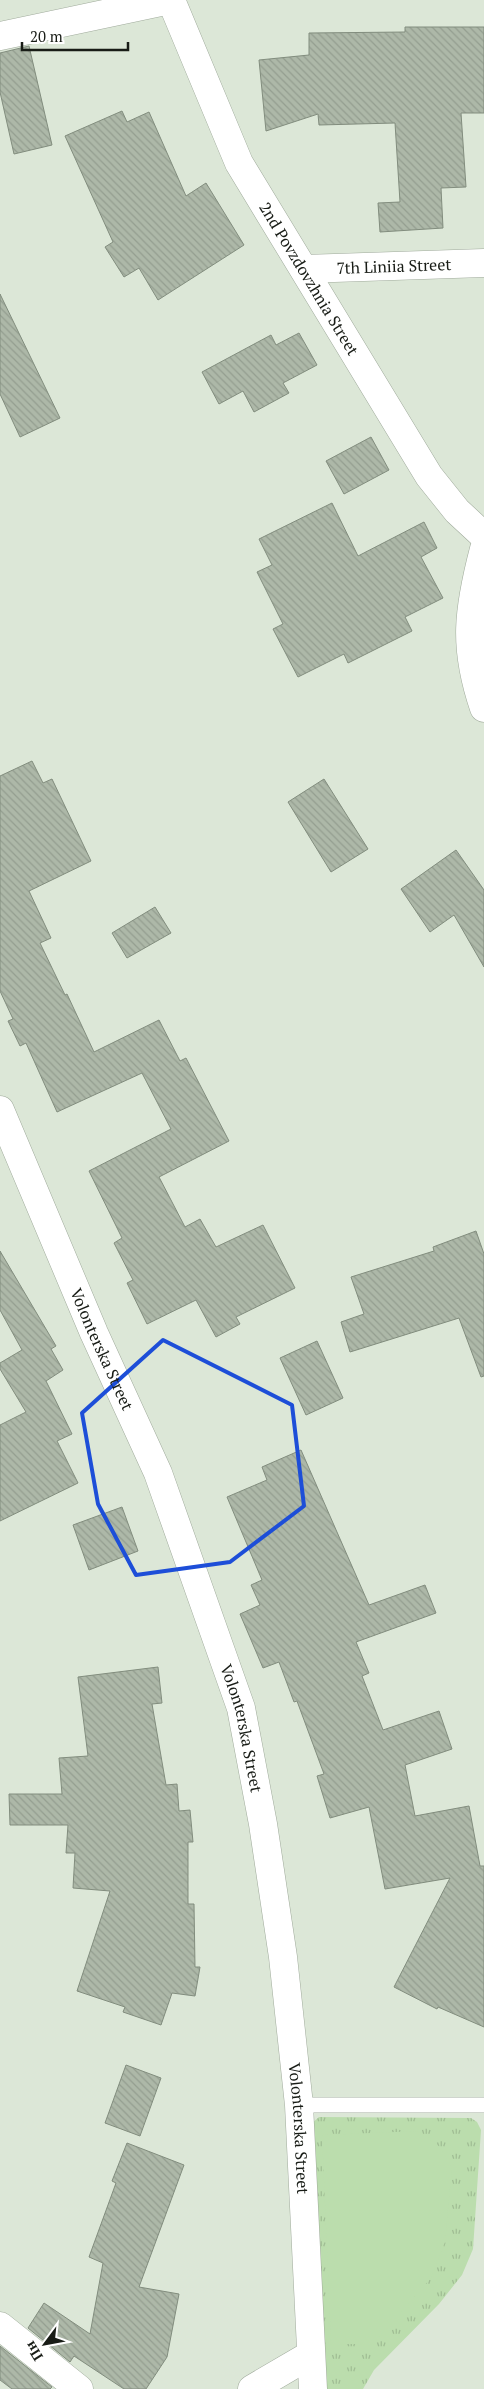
<svg xmlns="http://www.w3.org/2000/svg" width="484" height="2389" viewBox="0 0 484 2389" font-family="'PT Serif',serif">
  <defs>
    <pattern id="grass-tufts" width="24" height="20" patternUnits="userSpaceOnUse" patternTransform="scale(1.25)"><rect width="24" height="20" fill="#bbddad"/><path d="M3 7l-1-3M5 7V3M7 7l1-3M15 17l-1-3M17 17v-4M19 17l1-3" fill="none" stroke="#a0bd94"/></pattern>
    <pattern id="building-back-hatch" width="6" height="6" patternUnits="userSpaceOnUse" patternTransform="scale(1.25)"><rect width="6" height="6" fill="#adb8a8"/><path d="M-1 5l2 2M0 0l6 6M5-1l2 2" fill="none" stroke="#949e90"/></pattern>
  </defs>
  <rect width="100%" height="100%" fill="#dce7d7"/>
  <!-- grass -->
  <path fill="url(#grass-tufts)" d="M319 2117 471 2118 477 2122 481 2130 473 2249 462 2275 439 2304 374 2370 363 2389H327L311 2124Z"/>
  <!-- park -->
  <path fill="#bbddad" d="M419 2131 440 2147 452 2168 445 2242 431 2278 373 2344H331L322 2135Z"/>
  <!-- building -->
  <g fill="url(#building-back-hatch)" stroke="#828d7e">
    <path d="M405 27H484V113H461L466 187 441 188 443 228 380 232 378 203 400 202 395 123 319 125 318 114 266 131 259 60 309 55V33L405 32Z"/>
    <path d="M29 46 52 145 14 154 0 92V53Z"/>
    <path d="M122 111 127 122 149 112 186 196 206 183 244 245 158 300 139 268 124 277 105 247 113 242 65 136Z"/>
    <path d="M0 294 60 418 20 437 0 394Z"/>
    <path d="M299 333 317 365 283 383 289 393 254 412 243 391 219 404 202 372 271 335 276 345Z"/>
    <path d="M371 437 389 470 344 494 326 461Z"/>
    <path d="M332 503 358 556 424 522 437 548 421 557 443 598 405 617 412 631 348 663 344 654 298 677 273 629 283 624 257 572 272 565 259 539Z"/>
    <path d="M32 761 43 783 52 779 91 861 29 891 51 938 40 943 65 995 67 994 94 1052 159 1020 180 1061 186 1058 229 1141 159 1177 185 1227 200 1219 216 1247 263 1225 295 1288 236 1317 240 1324 216 1337 196 1300 147 1324 127 1283 133 1280 114 1243 122 1238 89 1171 171 1129 142 1073 57 1112 26 1043 20 1046 8 1021 13 1019 0 991V776Z"/>
    <path d="M324 779 368 849 331 872 288 802Z"/>
    <path d="M456 850 484 890V967L454 915 430 932 401 889Z"/>
    <path d="M155 907 171 933 127 958 112 933Z"/>
    <path d="M476 1231 484 1254V1376L481 1377 459 1318 350 1352 341 1322 364 1314 351 1277 434 1251 433 1247Z"/>
    <path d="M0 1251 56 1346 51 1349 63 1370 46 1381 72 1434 57 1441 78 1483 0 1521V1425L26 1412 0 1369V1363L22 1350 0 1310Z"/>
    <path d="M317 1341 343 1398 306 1415 280 1358Z"/>
    <path d="M301 1450 369 1605 425 1585 436 1613 356 1642 369 1673 362 1676 383 1730 439 1711 452 1749 405 1765 415 1816 469 1806 480 1866H484V2027L438 2007 437 2009 394 1987 450 1878 385 1889 369 1807 330 1818 317 1776 324 1774 297 1701 294 1702 279 1662 263 1668 240 1614 260 1605 251 1585 262 1580 227 1497 267 1480 262 1467Z"/>
    <path d="M122 1507 138 1551 89 1570 73 1525Z"/>
    <path d="M158 1667 162 1703 152 1704 166 1785 177 1784 179 1811 190 1810 193 1842H188V1904H194L195 1967H200L195 1996 172 1993 161 2025 123 2012 125 2007 77 1991 110 1891 73 1888 75 1853H66L68 1825H10L9 1794H62L59 1758 88 1756 78 1677Z"/>
    <path d="M126 2065 161 2078 140 2136 105 2123Z"/>
    <path d="M127 2143 184 2165 139 2287 179 2294 167 2357 146 2389H124L74 2356 70 2362 28 2328 44 2303 90 2334 103 2263 89 2257 116 2183 112 2181Z"/>
    <path d="M0 2346 52 2387 50 2389H12L0 2380Z"/>
  </g>
  <g fill="none" stroke-linecap="round" stroke-linejoin="round">
    <!-- lane casing -->
    <g stroke="#a0ab9c" stroke-width="16">
      <path id="lane" d="M299 2105H484"/>
    </g>
    <!-- street casing -->
    <g stroke="#a0ab9c" stroke-width="29">
      <g id="street">
        <path id="s1" d="M171 0 239 163 429 476 457 511 484 536"/>
        <path d="M0 36 170 0"/>
        <path id="s2" d="M304 269 484 263"/>
        <path d="M484 549C468 610 463 647 484 708"/>
        <path id="s3" d="M0 1110 94 1333 158 1473 241 1708 263 1824 283 1957 299 2105 313 2389"/>
        <path d="M0 2326 79 2389"/>
        <path d="M252 2389 310 2355"/>
      </g>
    </g>
    <!-- lane -->
    <use href="#lane" stroke="#fff" stroke-width="15"/>
    <!-- street -->
    <use href="#street" stroke="#fff" stroke-width="28"/>
  </g>
  <!-- marked area -->
  <path fill="none" stroke="#1d4ed8" stroke-width="4" stroke-linejoin="round" d="M163 1340 292 1405 304 1506 230 1562 136 1575 98 1504 82 1413Z"/>
  <g text-anchor="middle" dominant-baseline="central" stroke-width="4.5" stroke-linejoin="round" paint-order="stroke">
    <!-- street labels -->
    <g font-size="16" fill="#181c16" stroke="#fff">
      <text stroke="none"><textPath href="#s2" startOffset="90">7th Liniia Street</textPath></text>
      <text stroke="none"><textPath href="#s1" startOffset="312">2nd Povzdovzhnia Street</textPath></text>
      <text stroke="none"><textPath href="#s3" startOffset="260">Volonterska Street</textPath></text>
      <text stroke="none"><textPath href="#s3" startOffset="665">Volonterska Street</textPath></text>
      <text stroke="none"><textPath href="#s3" startOffset="1070">Volonterska Street</textPath></text>
    </g>
  </g>
  <!-- north arrow -->
  <g transform="translate(45 2344) rotate(238)" stroke="#ffffff" stroke-width="4" paint-order="stroke">
  <path d="M0-4L9 19L0 12L-9 19Z" fill="#181c16"/>
  <text y="-8" font-size="14" font-weight="bold" text-anchor="middle" fill="#181c16">Пн</text>
  </g>
  <!-- scale -->
  <path d="M22 42v8h106v-8" fill="none" stroke="#181c16" stroke-width="2.5"/>
  <text x="30" y="42" font-size="15" fill="#181c16" stroke="#ffffff" stroke-width="4" paint-order="stroke">20 m</text>
</svg>
